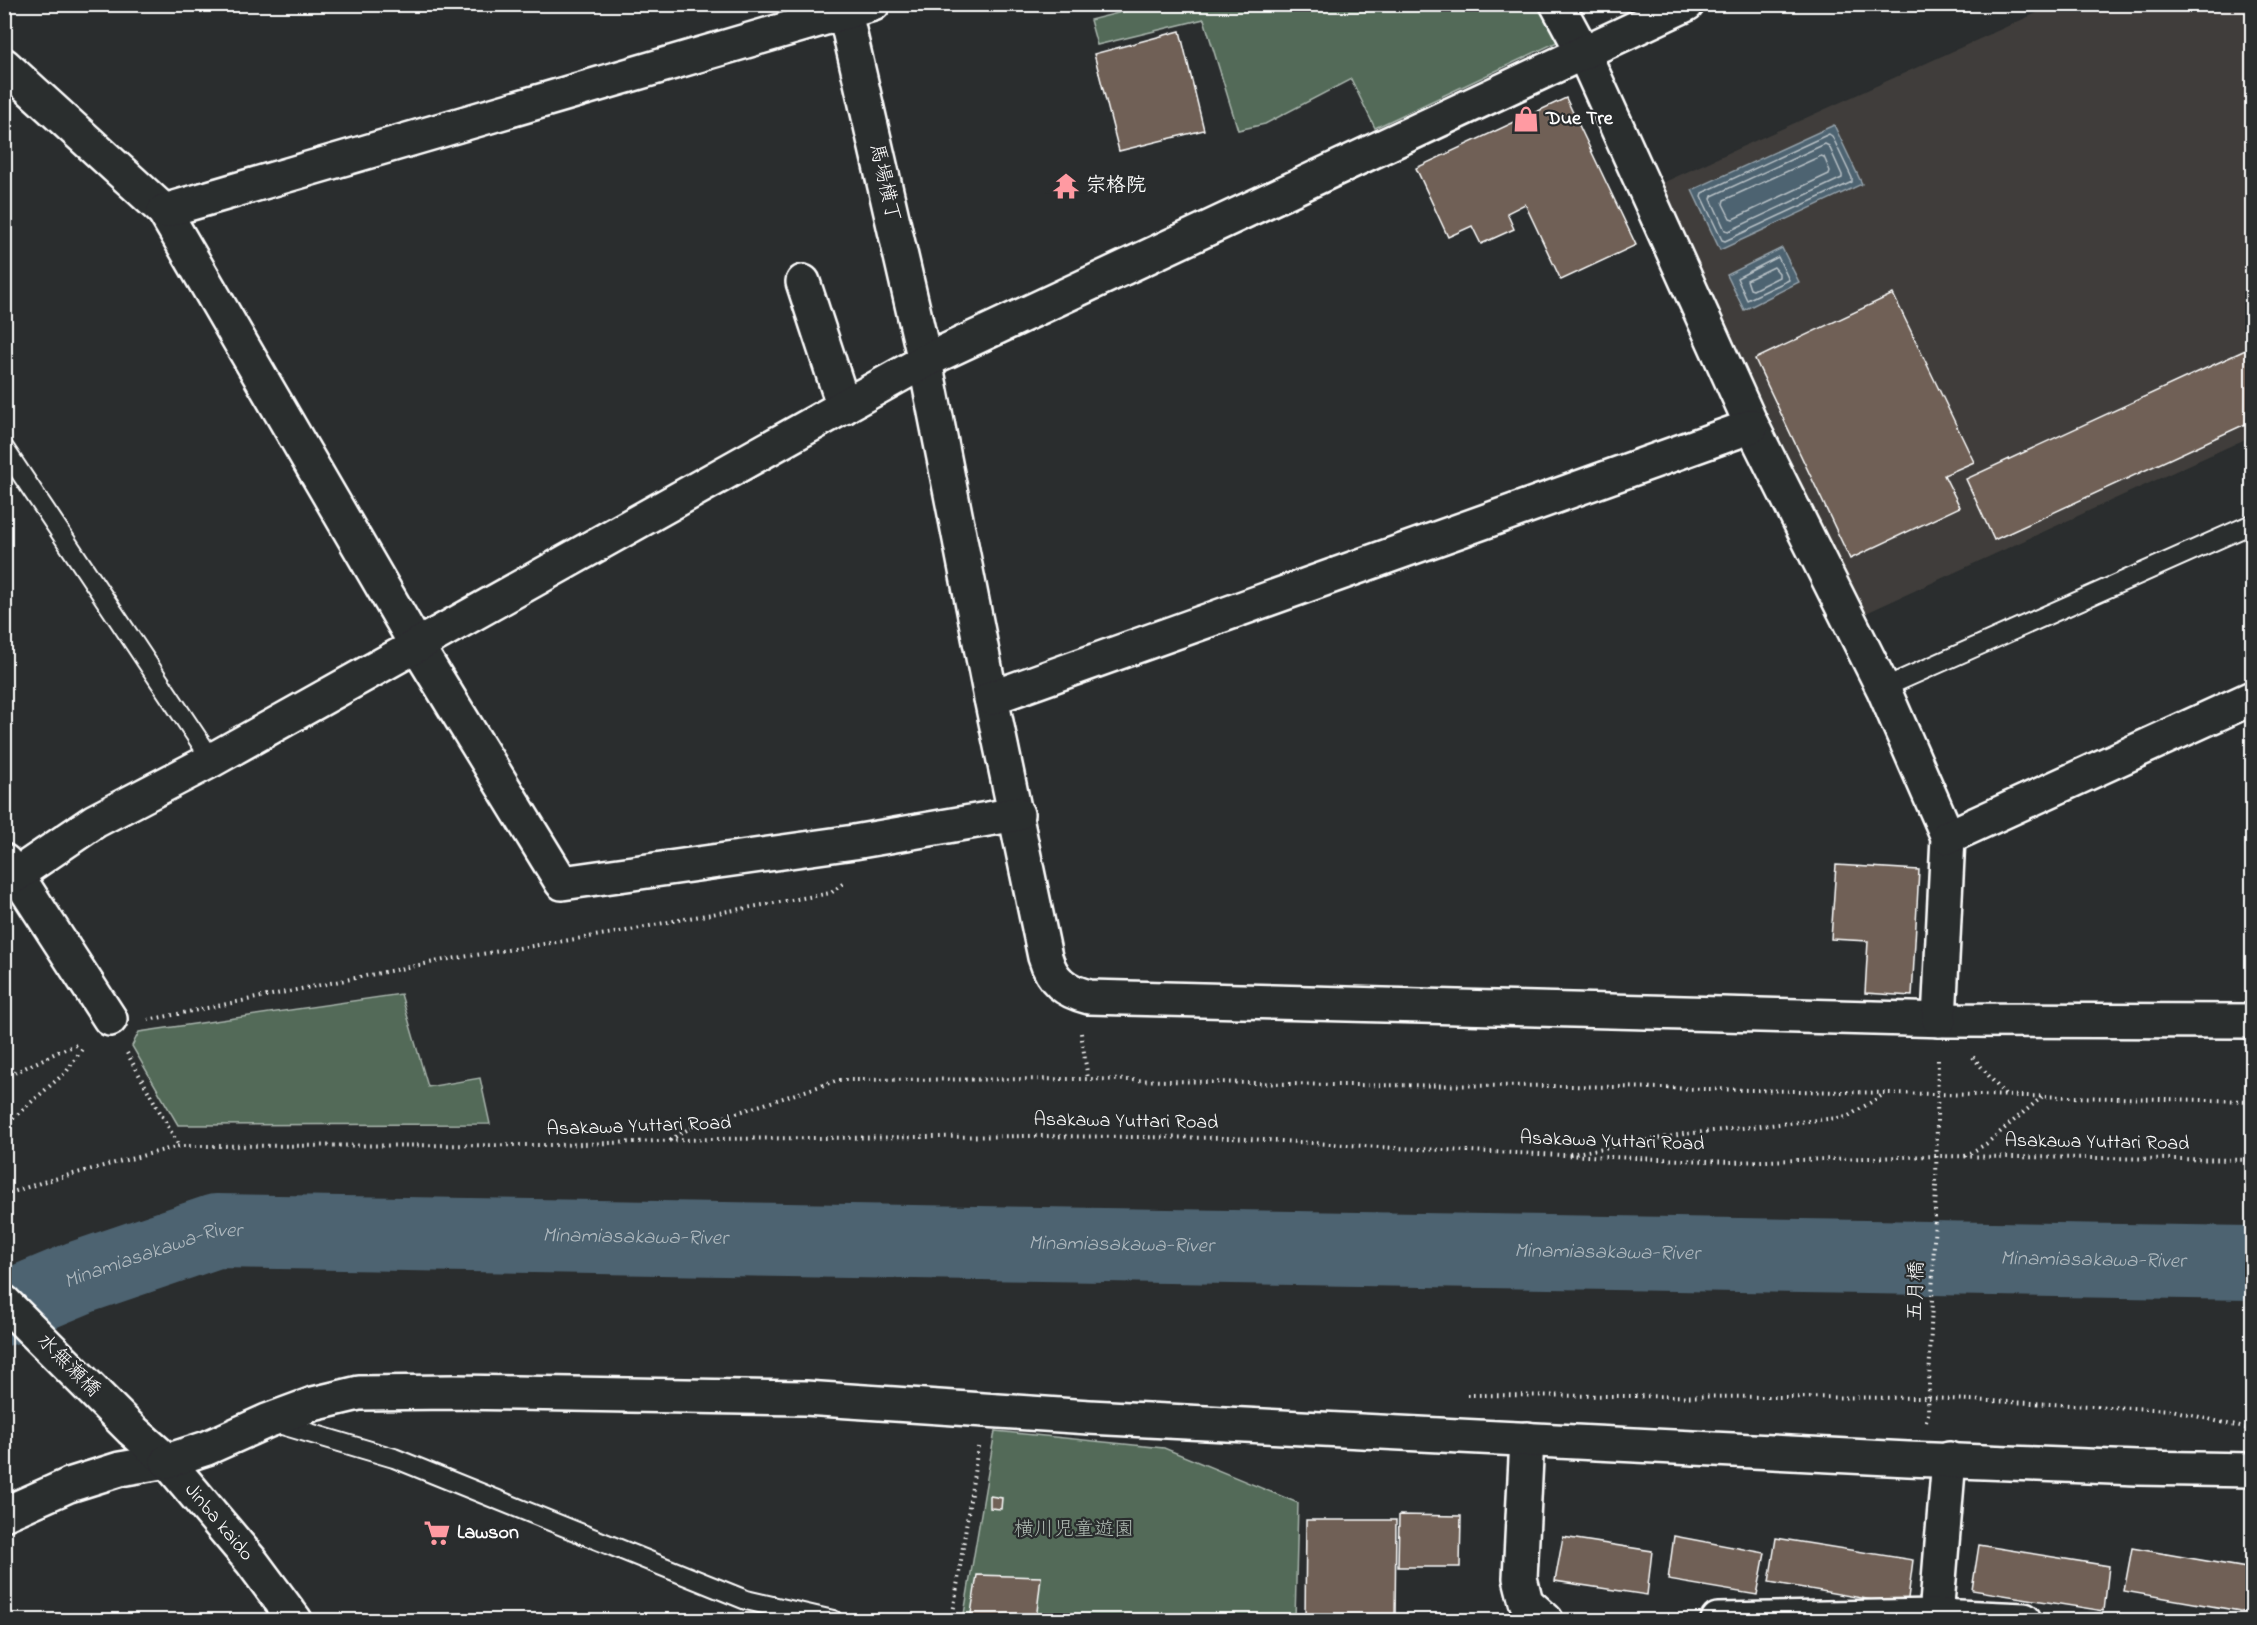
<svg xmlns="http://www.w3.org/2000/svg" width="2257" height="1625" viewBox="0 0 2257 1625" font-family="'Indie Flower','Klee One',sans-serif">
  <rect width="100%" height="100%" fill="#2a2d2e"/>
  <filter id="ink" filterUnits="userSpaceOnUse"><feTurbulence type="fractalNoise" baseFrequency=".0167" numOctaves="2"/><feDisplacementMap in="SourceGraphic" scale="12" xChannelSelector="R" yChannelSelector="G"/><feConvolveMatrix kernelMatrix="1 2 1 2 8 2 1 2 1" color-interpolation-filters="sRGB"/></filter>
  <g filter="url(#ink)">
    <!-- built -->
    <path fill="#3f3d3a" d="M2054 5H2252V436L1864 614 1658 185Z"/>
    <!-- green -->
    <g fill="#526a58" stroke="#a8b4ac" stroke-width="1.5">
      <path d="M1154 4H1557L1574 34 1375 128 1351 79 1265 124 1238 130 1204 19 1097 45 1090 20Z"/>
      <path d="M401 994 428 1087 480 1078 490 1124 178 1125 132 1046 139 1032Z"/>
      <path d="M995 1431 1164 1448 1298 1503 1295 1620H963Z"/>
    </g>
    <!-- water -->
    <g fill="#4d6371" stroke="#94a1aa" stroke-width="1.5">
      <path d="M1834 125 1862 184 1720 250 1692 190Z"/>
      <path d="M1782 248 1799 282 1744 310 1727 275Z"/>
    </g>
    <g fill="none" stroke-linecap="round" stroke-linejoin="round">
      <!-- shore -->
      <g stroke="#b8c1c6" stroke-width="1.5">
        <path d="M1829 134 1832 136 1852 178V182L1725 241 1722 240 1701 196 1702 193Z"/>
        <path d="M1825 144 1829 146 1842 175V178L1729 231 1725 230 1711 199 1712 196Z"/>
        <path d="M1821 156 1824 157 1830 171 1829 174 1733 219 1730 218 1723 204 1724 200Z"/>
        <path d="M1778 257 1789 280 1747 300 1737 278Z"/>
        <path d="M1774 267 1779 273V277L1753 290 1750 289 1747 280Z"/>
      </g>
      <!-- river -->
      <path stroke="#4d6371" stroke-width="74" id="s1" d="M4 1309 81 1277 216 1231 2252 1263"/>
    </g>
    <!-- building -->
    <g fill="#6f6156" stroke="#fff" stroke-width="1.5">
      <path d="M1180 31 1204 130 1119 151 1094 54Z"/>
      <path d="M1566 98 1636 245 1561 280 1525 204 1507 213 1514 229 1481 244 1472 226 1448 237 1416 168Z"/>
      <path d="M1893 294 1974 462 1944 475 1960 507 1850 559 1755 359Z"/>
      <path d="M2252 347V421L1994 540 1966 479Z"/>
      <path d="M1836 865 1919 870 1912 996 1865 993 1868 941 1831 939Z"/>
      <path d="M990 1496 1002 1498 1001 1509 990 1508Z"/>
      <path d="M1399 1515 1461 1516 1460 1567H1398Z"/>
      <path d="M1306 1520H1396L1395 1620H1305Z"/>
      <path d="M1674 1536 1765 1553 1757 1595 1668 1580Z"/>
      <path d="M1563 1537 1652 1551 1647 1595 1555 1581Z"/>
      <path d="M1776 1538 1913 1560 1907 1606 1769 1582Z"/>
      <path d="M1979 1545 2109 1566 2104 1611 1972 1590Z"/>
      <path d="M2132 1548 2252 1569V1613L2124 1591Z"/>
      <path d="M977 1575 1041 1577 1036 1620H970Z"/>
    </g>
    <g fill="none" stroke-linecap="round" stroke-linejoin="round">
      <!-- lane casing -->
      <g stroke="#fff" stroke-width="22">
        <g id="lane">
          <path d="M4 448 212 760"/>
          <path d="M1883 688 2252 524"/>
          <path d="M272 1422 394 1458 746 1600 833 1620"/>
        </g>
      </g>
      <!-- street casing -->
      <g stroke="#fff" stroke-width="38">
        <g id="street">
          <path d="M843 4 925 361 991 698 1045 957C1052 981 1065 991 1089 997L1947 1020 2252 1021"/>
          <path d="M1557 4 1584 54 1752 426 1883 688 1948 837 1939 1020"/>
          <path d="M4 65 164 211 417 646 562 883 854 842 1017 814"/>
          <path d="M164 211 873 4"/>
          <path d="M803 282 844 407"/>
          <path d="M991 698 1752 426"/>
          <path d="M1948 837 2252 698"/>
          <path d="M4 861 16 874 110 1019"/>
          <path d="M4 883 95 821 212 760 925 361 1687 4"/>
          <path d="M1527 1439 1520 1578 1526 1602 1546 1620"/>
          <path d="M4 1514 69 1485 120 1469 167 1461"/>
          <path d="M1936 1616 1949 1459"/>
          <path d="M1718 1620 1936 1616 2024 1620"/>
        </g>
      </g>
      <!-- secondary casing -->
      <g stroke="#fff" stroke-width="38">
        <g id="secondary">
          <path id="s2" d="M4 1302 132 1430 167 1461 252 1562 295 1620"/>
          <path d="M167 1461 207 1448 267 1421 313 1404 359 1393 454 1392 805 1398 1089 1417 1908 1459 2137 1468 2252 1470"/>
        </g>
      </g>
      <!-- path -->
      <g stroke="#fff" stroke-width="4" stroke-dasharray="1.5 4.5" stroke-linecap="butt">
        <path d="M148 1020 444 960 626 931 678 920 831 893 845 882"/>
        <path d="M1081 1033 1088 1079"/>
        <path d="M127 1053 179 1146"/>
        <path d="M1973 1057 2005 1095"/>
        <path d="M4 1078 62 1050 80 1044"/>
        <path d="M4 1126 67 1071 84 1046"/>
        <path d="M670 1140 690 1128 839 1080 1088 1079 1332 1085 1570 1086 2252 1101"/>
        <path d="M1570 1154 1684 1134 1847 1117 1881 1096"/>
        <path d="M1965 1156 1986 1144 2042 1097"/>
        <path d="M4 1195 43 1182 179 1146 558 1145 710 1139 1036 1136 1232 1138 1396 1148 1730 1162 1935 1156 2252 1160"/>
        <path d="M1467 1395 1929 1398 2172 1410 2252 1430"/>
        <path d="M1926 1421 1928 1414 1936 1185 1938 1057"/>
        <path d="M952 1620 978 1447"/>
      </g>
      <!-- lane -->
      <use href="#lane" stroke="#2a2d2e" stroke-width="18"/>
      <!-- street -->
      <use href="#street" stroke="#2a2d2e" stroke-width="33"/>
      <!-- secondary -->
      <use href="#secondary" stroke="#2a2d2e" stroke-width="33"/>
    </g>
  </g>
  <!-- icons -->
  <defs>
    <g id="shop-bare" transform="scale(2.07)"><path d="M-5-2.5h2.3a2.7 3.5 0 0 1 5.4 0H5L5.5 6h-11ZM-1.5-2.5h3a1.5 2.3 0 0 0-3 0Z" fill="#ff9aa2" stroke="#2a2d2e" stroke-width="2.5" paint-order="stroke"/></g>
    <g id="temple-bare" transform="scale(2.07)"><path d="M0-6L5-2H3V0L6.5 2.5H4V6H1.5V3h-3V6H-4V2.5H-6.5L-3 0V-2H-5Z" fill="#ff9aa2" stroke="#2a2d2e" stroke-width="2.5" paint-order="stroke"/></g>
    <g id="supermarket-bare" transform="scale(2.07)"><path d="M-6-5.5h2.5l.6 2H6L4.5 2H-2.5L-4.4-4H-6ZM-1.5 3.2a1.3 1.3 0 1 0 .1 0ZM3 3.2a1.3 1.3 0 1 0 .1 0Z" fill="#ff9aa2" stroke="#2a2d2e" stroke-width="2.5" paint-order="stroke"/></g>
  </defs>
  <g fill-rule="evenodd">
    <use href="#shop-bare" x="1526" y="119"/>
    <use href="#temple-bare" x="1066" y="186"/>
    <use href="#supermarket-bare" x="437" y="1533"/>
  </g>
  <g text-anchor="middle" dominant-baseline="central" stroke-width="4.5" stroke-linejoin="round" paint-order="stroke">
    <!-- poi labels -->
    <g font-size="20" font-weight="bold" fill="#fff" stroke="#2a2d2e" text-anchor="start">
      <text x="1546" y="119">Due Tre</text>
      <text x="1086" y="186">宗格院</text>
      <text x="457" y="1533">Lawson</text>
    </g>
    <!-- street labels -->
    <g font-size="20" fill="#fff" stroke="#2a2d2e">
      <text transform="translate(884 183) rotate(77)">馬場横丁</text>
      <text transform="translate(1126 1122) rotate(1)">Asakawa Yuttari Road</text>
      <text transform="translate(639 1127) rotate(-2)">Asakawa Yuttari Road</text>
      <text transform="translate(1612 1142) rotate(2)">Asakawa Yuttari Road</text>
      <text transform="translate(2097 1143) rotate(1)">Asakawa Yuttari Road</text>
      <text transform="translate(1917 1291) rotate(-88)">五月橋</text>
      <text transform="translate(68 1366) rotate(45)">水無瀬橋</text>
      <text stroke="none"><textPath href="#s2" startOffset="308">Jinba kaido</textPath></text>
    </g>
    <!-- park labels -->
    <g font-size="20" fill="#b1bcb4" stroke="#2a2d2e">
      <text x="1074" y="1530">横川児童遊園</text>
    </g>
    <!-- water labels -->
    <g font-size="21" font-style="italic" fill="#afb9bf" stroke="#2a2d2e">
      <text stroke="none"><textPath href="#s1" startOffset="645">Minamiasakawa-River</textPath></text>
      <text stroke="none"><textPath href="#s1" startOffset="1131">Minamiasakawa-River</textPath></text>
      <text stroke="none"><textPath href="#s1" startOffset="1617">Minamiasakawa-River</textPath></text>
      <text stroke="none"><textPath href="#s1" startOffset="159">Minamiasakawa-River</textPath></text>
      <text stroke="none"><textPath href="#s1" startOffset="2103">Minamiasakawa-River</textPath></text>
    </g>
  </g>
  <!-- margin -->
  <rect width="2257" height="1625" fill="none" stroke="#2a2d2e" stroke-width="24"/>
  <rect x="12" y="12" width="2233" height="1601" fill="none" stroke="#fff" stroke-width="2" filter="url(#ink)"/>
</svg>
